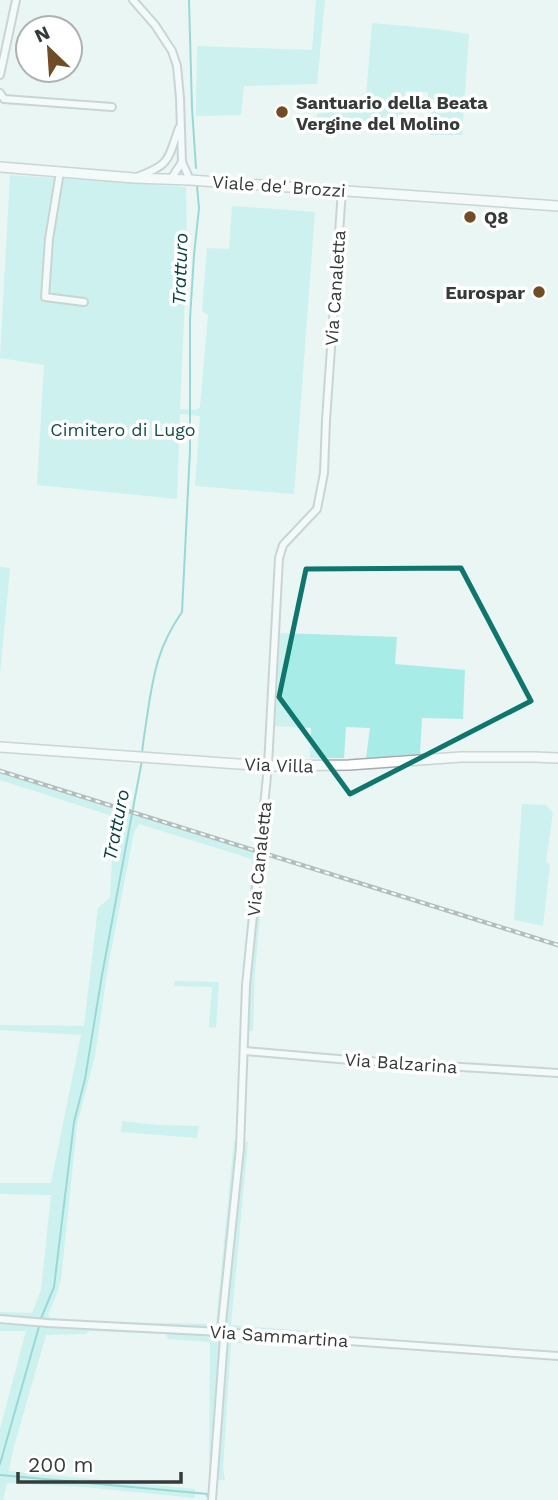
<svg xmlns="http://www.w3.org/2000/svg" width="558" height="1500" viewBox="0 0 558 1500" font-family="'Work Sans',sans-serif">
  <rect width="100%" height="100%" fill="#eaf5f4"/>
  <!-- green -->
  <g fill="#a8ece7">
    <path d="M316 0H325L317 84 244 86 241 115 196 116 197 46 312 50Z"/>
    <path d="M372 23 436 29 469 34 462 135H430L428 92 405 91 403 128 317 122V97L366 98Z"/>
    <path d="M10 175 186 187 187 251 180 409 195 410 200 407 208 315 202 311 207 248 229 249 232 206 315 212 294 494 195 486 200 416 180 414 177 499 37 485 44 365 0 358Z"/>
    <path d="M0 567 10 568 0 675Z"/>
    <path d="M280 633 397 637 395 664 465 670 463 719 422 718 420 754 366 758 370 728 346 727 344 758H310L311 728 275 726Z"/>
    <path d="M0 773 256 853 259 824 270 823 268 845 262 854 258 898 261 905 255 972 253 1031H242L252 859 139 824 134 832 108 967 95 1056 77 1125 61 1280 55 1299 48 1314 50 1318 105 1322 216 1324 234 1141 248 1142 231 1325 308 1331 307 1345 231 1343 223 1468 225 1480 209 1479 210 1342 168 1339 166 1334 89 1331 86 1334 46 1335 13 1450 9 1471 195 1489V1498L84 1487 7 1483 3 1500H0V1429L26 1331H0V1312L32 1313 41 1290 51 1195 0 1194V1183H51L81 1035 0 1030V1025L84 1026 98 908 110 898 114 822 112 816 0 780Z"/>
    <path d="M522 804 546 805 553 812 546 862 550 864 543 926 514 920Z"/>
    <path d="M175 981 219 982 216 1028 209 1027 212 987 174 986Z"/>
    <path d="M122 1121 157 1125 199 1126 197 1138 121 1132Z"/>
  </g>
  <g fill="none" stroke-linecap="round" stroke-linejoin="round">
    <!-- stream -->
    <g stroke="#37b6b0" stroke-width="2">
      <path d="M189 0 192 108 196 168"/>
      <path d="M142 754C143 740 146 725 148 710 154 671 159 645 182 612L190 450V319L194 255 199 208 197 186"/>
      <path d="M0 1464 42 1316 54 1287 74 1122 85 1079 102 975 142 760"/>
      <path d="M0 1475 208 1494 207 1496"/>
    </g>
    <!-- street casing -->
    <g stroke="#a3adac" stroke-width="10">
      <g id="street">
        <path d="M133 0 155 25 172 51 177 66 180 98 182 162 190 180"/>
        <path d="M0 75 16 0"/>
        <path d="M0 93 4 99 112 107"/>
        <path d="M60 172 49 239 45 297 84 302"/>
        <path d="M137 177C171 164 167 161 179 128"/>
        <path d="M171 179 182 162"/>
        <path d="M245 1051 350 1060 558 1073"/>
        <path d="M0 1319 47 1323 221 1332 558 1356"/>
        <path d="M212 1500 224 1338 221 1332 240 1148 246 985 268 766 279 558 283 545 317 509 324 473 326 420 342 190"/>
      </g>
    </g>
    <!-- secondary casing -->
    <g stroke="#a3adac" stroke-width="12">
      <g id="secondary">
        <path d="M0 167 134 178 190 180 558 206"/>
        <path d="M0 747 268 766 349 765 461 757H534L558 758"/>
      </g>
    </g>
    <!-- street -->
    <use href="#street" stroke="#fff" stroke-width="6"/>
    <!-- secondary -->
    <use href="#secondary" stroke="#fff" stroke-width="9"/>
    <!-- rail casing -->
    <g stroke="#727978" stroke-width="4.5">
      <path id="rail" d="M0 771 558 945"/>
    </g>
    <!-- rail -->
    <use href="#rail" stroke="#fff" stroke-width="2" stroke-dasharray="5" stroke-linecap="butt"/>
  </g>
  <!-- marked area -->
  <path d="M0 0H558V1500H0ZM461 568 531 701 350 794 279 697 306 569Z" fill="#eaf5f4" fill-opacity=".55" fill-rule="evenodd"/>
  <path fill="none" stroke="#0f766e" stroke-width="5" stroke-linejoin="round" d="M461 568 531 701 350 794 279 697 306 569Z"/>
  <!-- markers -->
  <g fill="#704d26" stroke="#fff" stroke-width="2.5">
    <circle cx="282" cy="112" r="7"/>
    <circle cx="470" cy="217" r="7"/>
    <circle cx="539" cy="292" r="7"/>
  </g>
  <g text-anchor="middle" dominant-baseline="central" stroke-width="7" stroke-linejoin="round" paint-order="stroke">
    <!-- poi labels -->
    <g font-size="18" font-weight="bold" fill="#363b3a" stroke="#fff" text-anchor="start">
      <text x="296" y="102">Santuario della Beata<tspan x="296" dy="21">Vergine del Molino</tspan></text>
      <text x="484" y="217">Q8</text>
      <text x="525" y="292" text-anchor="end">Eurospar</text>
    </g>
    <!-- street labels -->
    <g font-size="18" fill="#363b3a" stroke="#fff">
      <text transform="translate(279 186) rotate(4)">Viale de' Brozzi</text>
      <text transform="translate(335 288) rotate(-86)">Via Canaletta</text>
      <text transform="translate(279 765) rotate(2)">Via Villa</text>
      <text transform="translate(259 859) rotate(-84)">Via Canaletta</text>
      <text transform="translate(401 1063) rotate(4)">Via Balzarina</text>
      <text transform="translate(279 1336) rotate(4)">Via Sammartina</text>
    </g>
    <!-- park labels -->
    <g font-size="18" fill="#164c49" stroke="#fff">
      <text x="123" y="429">Cimitero di Lugo</text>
    </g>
    <!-- water labels -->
    <g font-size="19" font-style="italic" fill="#09423f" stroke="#fff">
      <text transform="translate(180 269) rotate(-88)">Tratturo</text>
      <text transform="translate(116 825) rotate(-79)">Tratturo</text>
    </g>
  </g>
  <!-- north arrow -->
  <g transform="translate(49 49) rotate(335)"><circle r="33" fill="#ffffff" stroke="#afb1b0" stroke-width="2"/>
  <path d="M0-5L12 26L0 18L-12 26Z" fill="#704d26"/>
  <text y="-10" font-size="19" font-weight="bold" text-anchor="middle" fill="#363b3a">N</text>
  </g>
  <!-- scale -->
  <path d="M18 1472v10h163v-10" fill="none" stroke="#363b3a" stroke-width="3.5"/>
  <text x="28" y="1472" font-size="21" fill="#363b3a" stroke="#ffffff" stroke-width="5" paint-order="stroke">200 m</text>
</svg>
